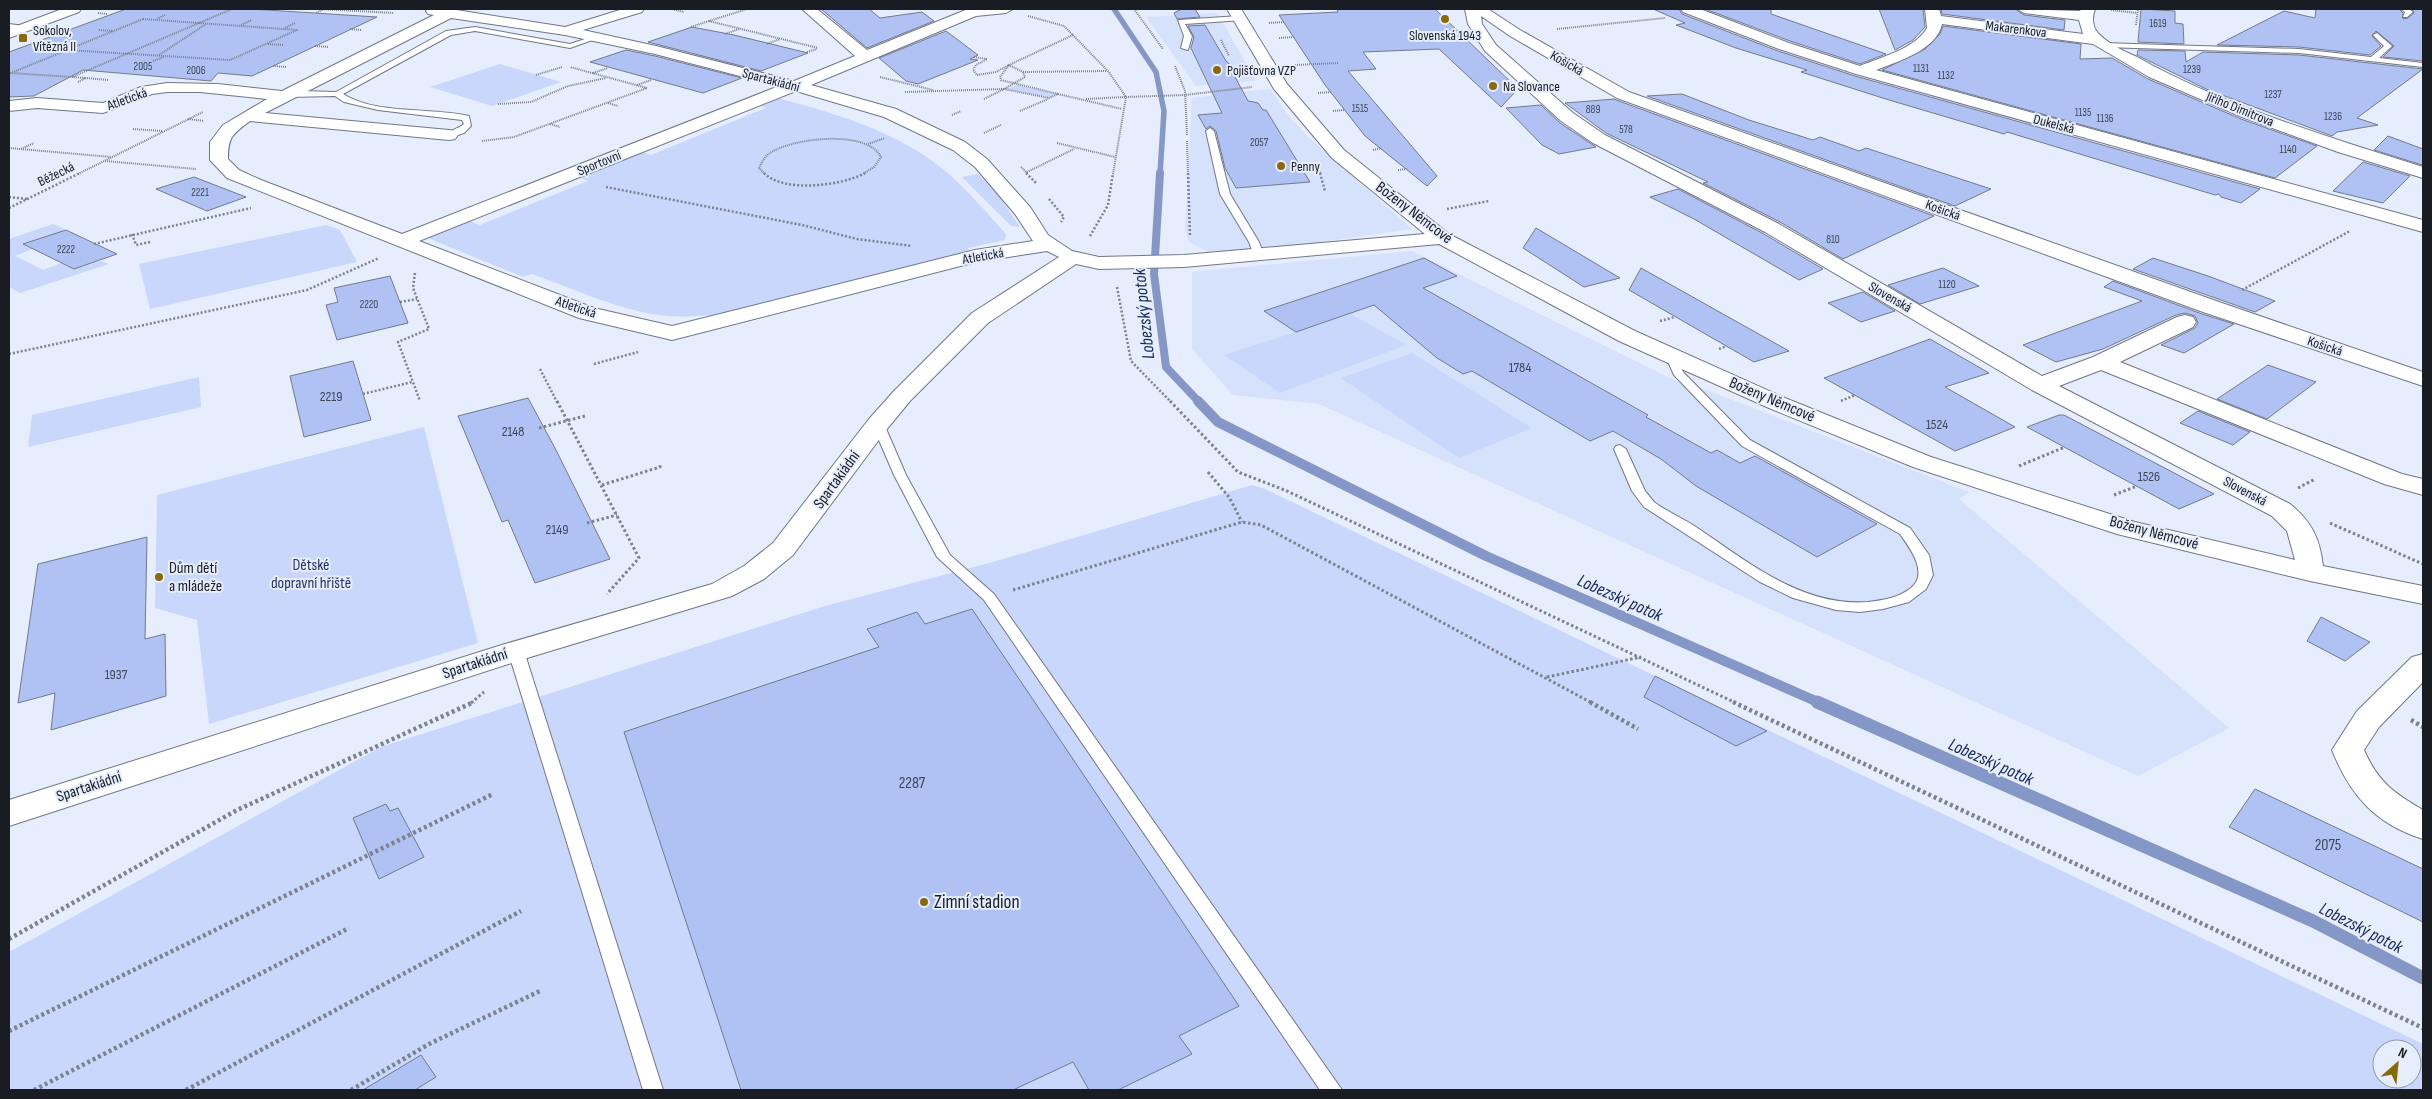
<svg xmlns="http://www.w3.org/2000/svg" width="2432" height="1099" viewBox="0 0 2432 1099" font-family="'Sofia Sans Condensed',sans-serif">
  <rect width="100%" height="100%" fill="#e6edfd"/>
  <!-- built -->
  <g fill="#d6e1fc">
    <path d="M1217 13 1223 23 1256 81 1196 86 1146 17Z"/>
    <path d="M1270 89 1290 118 1307 136 1412 229 1287 247 1224 252H1208L1189 242 1185 230 1192 98Z"/>
    <path d="M1412 251 1676 381 1699 387 1969 492 1959 499 2229 728 2138 776 1319 404 1233 395 1192 349V272Z"/>
  </g>
  <!-- green -->
  <g fill="#c8d7fb" fill-rule="evenodd">
    <path d="M500 64 561 82 492 106 430 87Z"/>
    <path d="M1017 85 1056 94 1049 98 1007 89Z"/>
    <path d="M773 97C832 112 897 131 944 170 967 189 986 212 1006 234L1005 240 968 248 969 252 728 313C708 316 688 317 667 316 623 312 574 289 532 274L523 277 430 239V236L467 220 480 225 588 181 576 176 640 151 651 155 766 108 755 104Z"/>
    <path d="M978 174 997 193 1020 227 1011 226 962 177Z"/>
    <path d="M53 224 66 230 24 244 32 249 15 256 43 270 62 263 74 269 101 261 109 264 20 293 9 287V239Z"/>
    <path d="M326 225 340 230 357 262 150 309 139 264Z"/>
    <path d="M1351 314 1406 345 1280 393 1224 355Z"/>
    <path d="M1412 353 1532 428 1459 458 1341 378Z"/>
    <path d="M199 377 201 407 28 447 32 415Z"/>
    <path d="M424 427 478 643 209 724 197 620 155 608 157 495Z"/>
    <path d="M1252 485 1265 489 2423 1044V1090H9V952L381 747 825 606 993 562ZM2382 1049H2412V1079H2382Z"/>
  </g>
  <g fill="none" stroke-linecap="round" stroke-linejoin="round">
    <!-- stream-far3 -->
    <path stroke="#8597c6" stroke-width="5.5" d="M1114 9 1156 72 1164 111 1160 174"/>
    <!-- stream-far2 -->
    <path stroke="#8597c6" stroke-width="8" d="M1160 173 1154 274 1166 367 1199 402"/>
    <!-- stream-far1 -->
    <path stroke="#8597c6" stroke-width="10" d="M1198 401 1218 422 1486 556 1820 703"/>
    <!-- stream -->
    <path stroke="#8597c6" stroke-width="13" d="M1817 702 2313 921 2423 978"/>
  </g>
  <!-- building -->
  <g fill="#afc2f3" stroke="#737a8c">
    <path d="M126 9H251L377 17 252 76 218 73 211 81 83 70 34 96 9 97V52Z"/>
    <path d="M821 9H869L880 18 922 12 934 21 867 48Z"/>
    <path d="M1182 9H1195L1200 17 1177 19 1174 13Z"/>
    <path d="M1337 9H1435L1518 89 1501 107 1439 49 1363 52 1376 69 1348 71 1437 176 1427 186 1365 136 1325 85 1279 15 1338 12Z"/>
    <path d="M1653 9H1679L1682 14 1778 51 1855 76 2260 189 2241 203 2221 197 2219 194 2215 195 2007 132 2004 134 1889 100 1801 72 1807 70 1736 48 1676 25 1685 23Z"/>
    <path d="M1705 9H1771V14L1886 54 1860 64 1790 41Z"/>
    <path d="M1879 9H1923L1925 27 1913 40 1895 50Z"/>
    <path d="M1941 9H2015L2024 15 2065 20 2064 30 1942 14Z"/>
    <path d="M2141 9 2175 11V23L2183 24 2184 44 2138 42Z"/>
    <path d="M2316 9H2399L2403 13V19L2408 18 2414 13 2412 9H2423V61L2383 57 2394 46 2376 31 2372 36 2381 46 2370 55 2299 47 2217 45 2284 11 2315 18Z"/>
    <path d="M1205 25 1226 61 1235 69 1234 75 1248 101 1258 103 1263 110H1266L1310 182 1236 188 1225 168 1216 131 1210 126 1206 129 1198 115 1222 113 1191 48 1194 37 1188 26Z"/>
    <path d="M1943 26 2081 44 2080 59 2112 58 2148 79 2241 119 2317 146 2275 178 1882 70 1925 49 1940 34Z"/>
    <path d="M692 27 734 35 808 53 761 71 648 42Z"/>
    <path d="M946 31 978 55 970 59 978 60 918 84 906 81 879 58Z"/>
    <path d="M626 50 655 56 742 78 703 93 590 62Z"/>
    <path d="M2138 50 2185 51 2186 62 2203 52 2299 55 2423 69 2357 118 2378 125 2337 132 2332 136 2206 89 2137 55Z"/>
    <path d="M1682 94 1749 120 1813 140 1820 137 1859 151 1866 148 1991 189 1955 206 1647 96Z"/>
    <path d="M1615 99 1616 100 1934 216 1843 259 1780 222 1703 183 1708 182 1606 133 1565 103Z"/>
    <path d="M1541 105 1560 123 1596 147 1559 154 1542 145 1506 108Z"/>
    <path d="M2388 136 2423 149V163L2422 165 2374 150Z"/>
    <path d="M2363 162 2410 176 2383 203 2333 191Z"/>
    <path d="M194 177 246 197 207 211 156 189Z"/>
    <path d="M1678 189 1764 234 1823 269 1799 280 1694 219 1650 197Z"/>
    <path d="M1536 228 1620 278 1584 287 1523 248Z"/>
    <path d="M66 230 117 254 74 269 23 244Z"/>
    <path d="M1424 258 1457 276 1423 288 1648 415 1646 417 1711 453 1717 450 1740 463 1755 456 1877 524 1817 557 1696 486 1661 459 1613 431 1590 441 1472 371 1463 374 1437 358 1374 305 1296 332 1264 311Z"/>
    <path d="M2153 258 2208 276 2275 301 2255 312 2133 269Z"/>
    <path d="M1641 268 1789 351 1754 362 1629 290Z"/>
    <path d="M1943 268 1979 286 1920 304 1888 285Z"/>
    <path d="M390 276 408 323 337 340 326 305 338 302 334 288Z"/>
    <path d="M2113 281 2202 314 2234 324 2184 353 2161 345 2195 328 2198 323 2195 316 2185 313 2176 315 2103 349 2056 362 2023 345 2142 301 2104 287Z"/>
    <path d="M1863 292 1895 311 1861 322 1828 303Z"/>
    <path d="M1930 339 1989 373 1945 387 2015 427 1955 451 1824 378Z"/>
    <path d="M353 361 371 420 304 437 290 376Z"/>
    <path d="M2268 365 2316 382 2267 419 2217 399Z"/>
    <path d="M528 398 556 450 610 559 535 583 508 520 502 522 458 416Z"/>
    <path d="M2198 411 2250 432 2233 445 2180 423Z"/>
    <path d="M2059 415H2064L2214 494 2179 509 2027 427Z"/>
    <path d="M147 537 145 639 165 634 166 696 51 730 55 693 18 703 38 564Z"/>
    <path d="M972 609 1239 1006 1179 1036 1192 1054 1118 1090H1089L1073 1062 1013 1090H741L624 732 879 647 867 629 917 612 925 624Z"/>
    <path d="M2321 617 2370 642 2345 661 2307 641Z"/>
    <path d="M1655 676 1767 731 1736 746 1644 697Z"/>
    <path d="M2255 789 2423 869V922L2229 827Z"/>
    <path d="M386 804 390 811 398 808 424 857 379 879 353 818Z"/>
    <path d="M421 1055 436 1077 415 1090H363Z"/>
  </g>
  <g fill="none" stroke-linecap="round" stroke-linejoin="round">
    <!-- service casing -->
    <g stroke="#707789" stroke-width="2">
      <g id="service">
        <path d="M2401 9H2409L2413 12 2407 17H2403L2405 12Z"/>
        <path d="M1240 16 1244 18 1243 20 1185 24 1192 36 1188 50 1181 48 1184 36 1178 20Z"/>
        <path d="M9 24 32 27 28 29 9 28Z"/>
        <path d="M475 27 570 44 597 35 601 37 570 48 475 31 451 35 343 94C376 115 431 107 469 116L471 126 464 133 449 138 445 135C450 130 458 129 464 124L462 120 378 110 344 102 335 96 287 97 283 95 302 91 336 92 446 31Z"/>
        <path d="M2377 33 2392 46 2379 58 2423 63V67L2299 53 2103 47 2099 45 2103 43 2299 49 2371 57 2384 46 2373 35Z"/>
        <path d="M1210 128 1214 131 1230 194 1259 242 1264 256 1263 258 1259 259 1254 256 1249 242 1220 194 1206 131Z"/>
        <path d="M1671 352 1677 355 1683 372 1750 440 1910 528 1929 555 1933 575 1926 589 1909 602 1883 609 1860 612 1836 610 1793 598 1760 582 1644 507 1632 491 1614 449 1616 446 1620 445 1626 449 1645 491 1654 502C1667 512 1683 518 1696 527 1748 562 1802 607 1868 602 1884 600 1898 598 1911 588 1929 573 1910 548 1900 534L1742 446 1674 375 1665 355Z"/>
        <path d="M878 420 884 424 906 475 950 555 994 594 1342 1090H1320L984 600 937 557 894 475 872 424Z"/>
        <path d="M516 646 521 648 524 651 663 1090H643L508 651 511 648Z"/>
      </g>
    </g>
    <!-- minor casing -->
    <g stroke="#707789" stroke-width="2">
      <g id="minor">
        <path d="M62 9H81L79 12 9 38V29Z"/>
        <path d="M428 9H450L565 27 623 9H644L642 12 583 30 656 46 794 81 855 56 802 9H817L867 50 968 9H1013L1006 13 976 16 811 85 896 109 965 142 987 159 1030 207 1048 235 1072 251 1099 257 1184 255 1425 234 1332 158 1274 89 1227 9H1241L1287 84 1344 150 1449 234 1635 331 1785 398 1931 457 2135 522 2295 560 2287 531 2272 516 2032 390 1765 232 1593 143 1561 121 1485 51 1468 24 1465 9H1488L1520 30 1629 92 2219 302 2423 372V386L2203 312 1617 98 1510 36 1481 16 1482 24 1496 45 1573 113 1605 135 1779 224 2042 376 2093 357 2177 317 2185 315 2193 317 2196 322 2193 327 2120 362 2402 474 2423 479V495L2384 484 2101 370 2059 386 2290 504C2312 522 2320 539 2323 566L2423 586V604L2310 581 2117 534 1913 467 1769 408 1619 341 1439 244 1184 267 1099 269 1076 264 988 323 910 401 887 429 793 555 764 579 732 596 527 658 9 826V800L505 644 712 584 744 566 773 543 869 419 894 391 972 313 1059 257 1047 251 976 262 672 340 579 318 227 178 210 160V142L223 125 267 99 200 92H167L152 94 103 113 37 108 9 111V101L37 98 103 103 141 87 167 83 218 84 282 91 434 15 428 14 426 11ZM451 18 565 35 655 54 779 86 402 234 261 180 239 170 228 159C228 136 233 134 250 121L449 140 455 139 458 135 455 131 449 130 265 113ZM796 91 884 117 953 150 975 167 1015 214 1033 241 975 250 672 326 594 308 419 241Z"/>
        <path d="M1681 9H1700L1789 43 1860 66C1881 57 1915 49 1927 28L1925 9H1939L1941 16 2083 34 2079 20 2024 13 2017 9 2080 11 2081 9H2095C2092 16 2092 27 2098 33 2108 44 2124 51 2137 57 2224 106 2328 137 2423 167V178L2338 152 2242 117 2149 77 2093 44 1942 24C1937 50 1897 62 1876 70L2423 220V232L1856 74 1779 49 1683 12Z"/>
        <path d="M2423 654V682L2379 727 2364 750C2378 782 2394 793 2423 810V839C2375 824 2350 795 2332 750L2357 711 2412 657Z"/>
      </g>
    </g>
    <!-- path-far3 -->
    <g stroke="#7d828d" stroke-width="2" stroke-dasharray="1 1" stroke-linecap="butt">
      <path d="M320 9 394 13"/>
      <path d="M672 9 684 12"/>
      <path d="M747 9 709 21 818 48"/>
      <path d="M1134 9 1163 49"/>
      <path d="M272 10 275 9"/>
      <path d="M2111 10 2137 13"/>
      <path d="M98 13 107 14"/>
      <path d="M316 13 324 9"/>
      <path d="M1028 16 1064 26 1108 71 1126 97"/>
      <path d="M143 19 297 30 230 60 67 50Z"/>
      <path d="M157 19 165 15"/>
      <path d="M1269 23 1284 22"/>
      <path d="M241 25 252 20"/>
      <path d="M2136 25 2138 9"/>
      <path d="M691 27 709 21"/>
      <path d="M285 28 295 23"/>
      <path d="M350 29 361 30"/>
      <path d="M1557 29 1665 18"/>
      <path d="M99 30 113 31"/>
      <path d="M725 34 739 29"/>
      <path d="M1279 38 1294 37"/>
      <path d="M1221 40 1229 56"/>
      <path d="M268 44 283 45"/>
      <path d="M767 44 780 39"/>
      <path d="M315 46 329 47"/>
      <path d="M52 49 67 50"/>
      <path d="M67 50 11 73 72 77"/>
      <path d="M807 52 817 49"/>
      <path d="M159 55 206 24"/>
      <path d="M974 57 987 59 976 65 973 70 977 75 996 72 1009 65"/>
      <path d="M153 61 164 57"/>
      <path d="M1009 65 1000 77 1001 80 1058 94"/>
      <path d="M1295 65 1339 63"/>
      <path d="M273 66 287 67"/>
      <path d="M1175 66 1185 91 1187 135"/>
      <path d="M1023 72 1107 71"/>
      <path d="M593 73 608 68"/>
      <path d="M536 75 562 67"/>
      <path d="M880 77 933 90"/>
      <path d="M85 78 72 77 232 9"/>
      <path d="M78 82 86 78 108 80"/>
      <path d="M637 85 651 80"/>
      <path d="M905 92 1004 89 1025 77 1023 72 1009 65 1073 35"/>
      <path d="M1318 93 1331 92"/>
      <path d="M984 99 1004 89 1049 98 1058 94 1122 109"/>
      <path d="M1086 99 1125 97"/>
      <path d="M608 103 618 106"/>
      <path d="M498 104 531 102 568 86 606 78"/>
      <path d="M1020 111 1048 99"/>
      <path d="M1333 111 1344 110"/>
      <path d="M952 115 961 111"/>
      <path d="M188 119 204 121"/>
      <path d="M550 124 560 127"/>
      <path d="M133 129 162 131"/>
      <path d="M984 133 1001 125"/>
      <path d="M482 141 514 137 647 88 570 67"/>
      <path d="M1187 141 1188 174"/>
      <path d="M1057 143 1115 157"/>
      <path d="M868 144 885 138"/>
      <path d="M9 148 111 157"/>
      <path d="M21 149 34 143"/>
      <path d="M1373 150 1381 148"/>
      <path d="M105 161 196 169"/>
      <path d="M1021 167 1028 174"/>
      <path d="M1398 170 1407 169"/>
      <path d="M1027 172 1074 149"/>
      <path d="M1320 172 1321 174"/>
      <path d="M78 174 203 112"/>
      <path d="M765 174 759 168C762 162 764 157 770 153 792 138 867 129 881 157L874 167 863 174"/>
      <path d="M1113 174 1126 97 1185 95 1252 87"/>
    </g>
    <!-- path-far2 -->
    <g stroke="#7d828d" stroke-width="2.5" stroke-dasharray="2 2" stroke-linecap="butt">
      <path d="M764 173C783 193 842 186 865 173"/>
      <path d="M1026 173 1037 184"/>
      <path d="M1188 173 1190 237"/>
      <path d="M1320 173 1325 191"/>
      <path d="M606 187 802 225 857 239 912 246"/>
      <path d="M9 197 27 199"/>
      <path d="M1049 199 1064 217 1061 222"/>
      <path d="M9 208 80 173"/>
      <path d="M1447 209 1489 201"/>
      <path d="M132 234 136 245 150 242"/>
      <path d="M1090 236 1108 205 1113 173"/>
      <path d="M94 244 251 208"/>
      <path d="M415 273 413 288 429 329 398 342 420 401"/>
      <path d="M1117 287 1131 361 1171 402"/>
      <path d="M2242 290 2350 231"/>
      <path d="M400 302 417 299"/>
      <path d="M1660 321 1675 317"/>
      <path d="M1719 349 1727 346"/>
      <path d="M9 354 307 290 379 258"/>
      <path d="M594 364 638 352"/>
      <path d="M540 369 557 402"/>
      <path d="M363 394 412 382"/>
      <path d="M1841 401 1855 395"/>
    </g>
    <!-- path-far1 -->
    <g stroke="#7d828d" stroke-width="3" stroke-dasharray="2.5 2.5" stroke-linecap="butt">
      <path d="M557 401 639 558 607 594"/>
      <path d="M1170 401 1238 472 1287 491 1736 703"/>
      <path d="M539 428 585 416"/>
      <path d="M2019 466 2065 447"/>
      <path d="M1208 472 1229 497 1242 522"/>
      <path d="M602 485 660 467V464"/>
      <path d="M2298 488 2315 479"/>
      <path d="M2114 495 2137 486"/>
      <path d="M587 523 617 515"/>
      <path d="M2330 523 2423 564"/>
      <path d="M1013 590 1242 522 1261 525 1592 703"/>
      <path d="M1547 677 1641 657"/>
      <path d="M471 703 484 692"/>
    </g>
    <!-- path -->
    <g stroke="#7d828d" stroke-width="4.5" stroke-dasharray="3 3" stroke-linecap="butt">
      <path d="M1590 702 1638 729"/>
      <path d="M1733 702 2423 1028"/>
      <path d="M2411 720 2423 727"/>
      <path d="M9 939 237 810 474 702"/>
      <path d="M9 1031 493 794"/>
      <path d="M34 1090 349 928"/>
      <path d="M186 1090 521 911"/>
      <path d="M351 1090 429 1044 540 991"/>
    </g>
    <!-- service -->
    <use href="#service" fill="#fff" fill-rule="evenodd"/>
    <!-- minor -->
    <use href="#minor" fill="#fff" fill-rule="evenodd"/>
  </g>
  <!-- markers -->
  <g fill="#896a08" stroke="#e6edfd" stroke-width="2">
    <circle cx="1445" cy="19" r="5"/>
    <rect x="18" y="33" width="10" height="10" rx="2.5"/>
    <circle cx="1217" cy="70" r="5"/>
    <circle cx="1493" cy="86" r="5"/>
    <circle cx="1281" cy="166" r="5"/>
    <circle cx="159" cy="577" r="5"/>
    <circle cx="924" cy="902" r="5"/>
  </g>
  <g text-anchor="middle" dominant-baseline="central" stroke-width="4" stroke-linejoin="round" paint-order="stroke">
    <!-- far-number labels -->
    <g font-size="11" fill="#3e4657">
      <text x="2158" y="23">1619</text>
      <text x="143" y="66">2005</text>
      <text x="1921" y="68">1131</text>
      <text x="2192" y="69">1239</text>
      <text x="196" y="70">2006</text>
      <text x="1946" y="75">1132</text>
      <text x="2273" y="94">1237</text>
      <text x="1360" y="108">1515</text>
      <text x="1593" y="109">889</text>
      <text x="2083" y="112">1135</text>
      <text x="2333" y="116">1236</text>
      <text x="2105" y="118">1136</text>
      <text x="1626" y="129">578</text>
      <text x="1259" y="142">2057</text>
      <text x="2288" y="149">1140</text>
      <text x="200" y="192">2221</text>
      <text x="1833" y="239">810</text>
      <text x="66" y="249">2222</text>
      <text x="1947" y="284">1120</text>
      <text x="369" y="304">2220</text>
    </g>
    <!-- far-street labels -->
    <g font-size="14" fill="#191c23" stroke="#e6edfd">
      <text transform="translate(2016 29) rotate(7)">Makarenkova</text>
      <text transform="translate(1567 63) rotate(30)">Košická</text>
      <text transform="translate(771 80) rotate(15)">Spartakiádní</text>
      <text transform="translate(127 99) rotate(-20)">Atletická</text>
      <text transform="translate(2240 109) rotate(22)">Jiřího Dimitrova</text>
      <text transform="translate(2054 124) rotate(15)">Dukelská</text>
      <text transform="translate(599 163) rotate(-22)">Sportovní</text>
      <text transform="translate(56 174) rotate(-26)">Běžecká</text>
      <text transform="translate(1943 210) rotate(20)">Košická</text>
      <text transform="translate(983 256) rotate(-10)">Atletická</text>
      <text transform="translate(1890 297) rotate(30)">Slovenská</text>
      <text transform="translate(576 307) rotate(19)">Atletická</text>
      <text transform="translate(2325 346) rotate(19)">Košická</text>
      <text transform="translate(2245 491) rotate(28)">Slovenská</text>
    </g>
    <!-- far-poi labels -->
    <g font-size="14" fill="#191c23" stroke="#e6edfd" text-anchor="start">
      <text x="33" y="30">Sokolov,<tspan x="33" dy="16">Vítězná II</tspan></text>
      <text x="1445" y="35" text-anchor="middle">Slovenská 1943</text>
      <text x="1227" y="70">Pojišťovna VZP</text>
      <text x="1503" y="86">Na Slovance</text>
      <text x="1291" y="166">Penny</text>
    </g>
    <!-- number labels -->
    <g font-size="14" fill="#3e4657">
      <text x="1520" y="367">1784</text>
      <text x="331" y="396">2219</text>
      <text x="1937" y="424">1524</text>
      <text x="513" y="431">2148</text>
      <text x="2149" y="476">1526</text>
      <text x="557" y="529">2149</text>
      <text x="116" y="674">1937</text>
    </g>
    <!-- street labels -->
    <g font-size="16" fill="#191c23" stroke="#e6edfd">
      <text transform="translate(1414 213) rotate(37)">Boženy Němcové</text>
      <text transform="translate(1772 400) rotate(23)">Boženy Němcové</text>
      <text transform="translate(837 480) rotate(-54)">Spartakiádní</text>
      <text transform="translate(2154 533) rotate(15)">Boženy Němcové</text>
      <text transform="translate(475 664) rotate(-18)">Spartakiádní</text>
      <text transform="translate(89 787) rotate(-18)">Spartakiádní</text>
    </g>
    <!-- park labels -->
    <g font-size="16" fill="#21326b" stroke="#e6edfd">
      <text x="311" y="565">Dětské<tspan x="311" dy="18">dopravní hřiště</tspan></text>
    </g>
    <!-- poi labels -->
    <g font-size="16" fill="#191c23" stroke="#e6edfd" text-anchor="start">
      <text x="169" y="568">Dům dětí<tspan x="169" dy="18">a mládeže</tspan></text>
    </g>
    <!-- near-number labels -->
    <g font-size="16" fill="#3e4657">
      <text x="912" y="783">2287</text>
      <text x="2328" y="845">2075</text>
    </g>
    <!-- water labels -->
    <g font-size="18" font-style="italic" fill="#192961" stroke="#e6edfd">
      <text transform="translate(1144 314) rotate(-96)">Lobezský potok</text>
      <text transform="translate(1620 598) rotate(24)">Lobezský potok</text>
      <text transform="translate(1991 762) rotate(24)">Lobezský potok</text>
      <text transform="translate(2361 928) rotate(27)">Lobezský potok</text>
    </g>
    <!-- near-poi labels -->
    <g font-size="19" fill="#191c23" stroke="#e6edfd" text-anchor="start">
      <text x="934" y="902">Zimní stadion</text>
    </g>
  </g>
  <!-- border -->
  <rect width="2432" height="1099" fill="none" stroke="#191c23" stroke-width="20"/>
  <!-- north arrow -->
  <g transform="translate(2397 1064) rotate(27)"><circle r="24" fill="#e6edfd" stroke="#9499a6"/>
  <path d="M0-4L9 19L0 12L-9 19Z" fill="#896a08"/>
  <text y="-8" font-size="14" font-weight="bold" text-anchor="middle" fill="#191c23">N</text>
  </g>
</svg>
